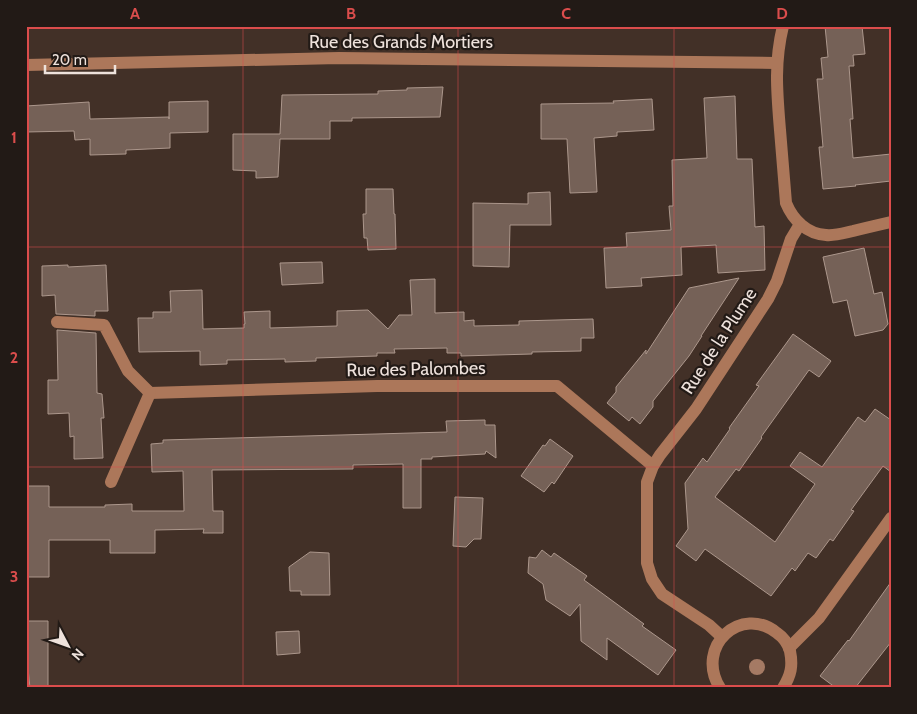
<svg xmlns="http://www.w3.org/2000/svg" width="917" height="714" viewBox="0 0 917 714" font-family="Cabin,sans-serif">
  <rect width="100%" height="100%" fill="#423027"/>
  <!-- building -->
  <g fill="#756157" stroke="#ac978c">
    <path d="M825 26H862L865 54 853 55 854 66H849L853 119H850L853 158 891 154V181L855 185 856 186 823 189 819 147H823L817 79H823L821 58 828 57Z"/>
    <path d="M443 87 440 117 352 118V121H330V139H280L278 177 256 178V171L233 170V134H280L282 95 378 94V91L407 90V88Z"/>
    <path d="M735 96 737 159H752L755 227 764 226 765 270 718 273 716 245 681 247 682 275 641 278 642 286 606 288 604 248 627 247 626 233 671 230 669 206H673L672 160 707 158 704 98Z"/>
    <path d="M652 99 654 130 617 132V136L594 138 597 192 570 193 567 139H541V104L614 103 613 101Z"/>
    <path d="M208 101V132L170 133V148L126 150V154L90 155V139L75 140 74 131 26 132V106L89 102 90 119 169 117V119V102Z"/>
    <path d="M366 189H393L394 214H395L396 249 368 250 367 238H364L363 214H366Z"/>
    <path d="M550 192 551 225H510L509 267 473 266V203L528 204V193Z"/>
    <path d="M864 248 874 294 882 292 888 324 883 330 855 336 847 300 833 303 823 257Z"/>
    <path d="M322 262 323 283 282 285 280 263Z"/>
    <path d="M68 265V267L106 265 108 311H95V316L56 314 55 295 42 296V266Z"/>
    <path d="M739 278 701 336H702L689 356 653 401V407L640 424 632 417 629 421 607 403 616 392V387L646 350V354L689 288Z"/>
    <path d="M435 279V313L464 312V321L474 320V326L519 325V321L593 319 594 338H581V351L532 352V354L461 356V353H447V348L394 349 395 353H377V356L316 358V361L285 362V359L227 360V364L200 365V351L139 352 138 318H153V312H171L170 291 202 290 203 329 244 328V324H245L244 312 270 311V328L337 326V311L368 310 388 329 399 315H412L410 280Z"/>
    <path d="M57 330 96 333 97 393 102 394 104 418H101L103 458 74 459V436L70 437 69 413 48 414V380H58Z"/>
    <path d="M793 334 831 361 819 377 809 370 761 437 762 438 739 471 736 469 715 497 775 542 815 484 790 466 800 452 822 467 858 417 865 422 875 409 891 420V472L883 466 851 510 854 511 833 541 830 539 816 558 808 553 795 571 792 568 771 596 705 549 696 561 676 546 688 529 685 483 703 458 707 462 730 429 729 428 759 386 756 385Z"/>
    <path d="M485 420V425H495L496 458 486 451 485 454 432 457V459H421V508H403V464L353 465V469L212 470 213 511H223V533H203L204 529 155 530V553H110V540H49V577H26V486H49V507H105V505L132 504V511H184L183 471 152 472 151 444 163 443V440L447 432 446 421Z"/>
    <path d="M550 439 573 456 554 484 552 482 544 492 521 476 543 445 545 446Z"/>
    <path d="M455 497 483 498 481 539H474L466 547 453 546Z"/>
    <path d="M542 550 551 557 554 553 587 576 584 580 644 624 642 626 676 650 658 675 607 638V660L581 641 580 604 570 616 546 600 543 584 528 573 529 557 536 558Z"/>
    <path d="M310 552 329 553 330 595H301V591H290L289 567Z"/>
    <path d="M891 582V642L855 688H836L820 676 848 640 849 641Z"/>
    <path d="M26 621H48V688H30L26 648Z"/>
    <path d="M299 631 300 653 277 655 276 632Z"/>
  </g>
  <g fill="none" stroke-linecap="round" stroke-linejoin="round">
    <!-- minor -->
    <g stroke="#ac775a" stroke-width="12">
      <path d="M783 26C774 63 777 93 780 130 782 154 784 179 786 203 793 220 807 234 826 235 835 236 844 233 853 231 865 228 878 225 891 222"/>
      <path d="M26 65 339 58 776 63"/>
      <path d="M57 322 104 325 128 371 150 393 377 386H557L653 466"/>
      <path d="M111 482 150 393"/>
      <path d="M722 637 709 625 662 594 652 579 647 563V482L653 466 660 455 696 409 768 299 777 281 791 239 800 224"/>
      <path d="M789 648 819 618 891 518"/>
      <path d="M720 688C694 646 742 604 777 633 783 637 788 644 790 651 793 666 791 675 783 688"/>
    </g>
  </g>
  <!-- trees -->
  <circle fill="#a57a64" cx="757" cy="667" r="8"/>
  <!-- grid -->
  <path fill="none" stroke="#db4d4c" stroke-width="1" stroke-opacity="0.55" d="M243 26V688M458 26V688M674 26V688M26 247H891M26 467H891"/>
  <g text-anchor="middle" dominant-baseline="central" stroke-width="4.5" stroke-linejoin="round" paint-order="stroke">
    <!-- street labels -->
    <g font-size="18" fill="#eee2dc" stroke="#221a16">
      <text x="401" y="42">Rue des Grands Mortiers</text>
      <text transform="translate(719 341) rotate(-57)">Rue de la Plume</text>
      <text transform="translate(416 369) rotate(-1)">Rue des Palombes</text>
    </g>
  </g>
  <!-- border -->
  <rect width="917" height="714" fill="none" stroke="#221a16" stroke-width="55"/>
  <!-- north arrow -->
  <g transform="translate(68 646) rotate(131)" stroke="#221a16" stroke-width="4" paint-order="stroke">
  <path d="M0-4L9 19L0 12L-9 19Z" fill="#eee2dc"/>
  <text y="-8" font-size="14" font-weight="bold" text-anchor="middle" fill="#eee2dc">N</text>
  </g>
  <!-- scale -->
  <path d="M45 65v8h70v-8" fill="none" stroke="#eee2dc" stroke-width="2.5"/>
  <text x="52" y="65" font-size="15" fill="#eee2dc" stroke="#221a16" stroke-width="4" paint-order="stroke">20 m</text>
  <rect x="28" y="28" width="862" height="658" fill="none" stroke="#db4d4c" stroke-width="2"/>
  <g font-size="16" text-anchor="middle" font-weight="bold" fill="#db4d4c">
    <text x="135" y="19">A</text>
    <text x="351" y="19">B</text>
    <text x="566" y="19">C</text>
    <text x="782" y="19">D</text>
    <text x="14" y="143">1</text>
    <text x="14" y="363">2</text>
    <text x="14" y="582">3</text>
  </g>
</svg>
